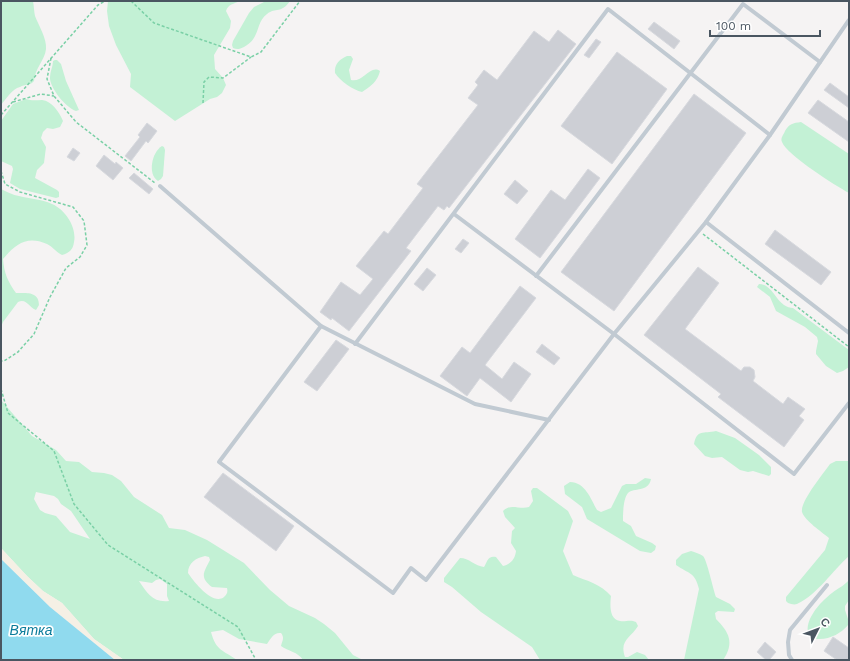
<svg xmlns="http://www.w3.org/2000/svg" width="850" height="661" viewBox="0 0 850 661" font-family="'Work Sans',sans-serif">
  <rect width="100%" height="100%" fill="#f5f3f3"/>
  <!-- green -->
  <g fill="#c3f1d5" fill-rule="evenodd">
    <path d="M1 1H33C34 6 34 12 35 16 39 26 47 39 46 49 45 60 35 68 34 81 30 86 25 84 20 87 12 89 6 99 1 105Z"/>
    <path d="M108 1H240C234 4 228 4 226 11L231 21 230 28 214 55 215 69 223 78 226 85 222 93 217 97 210 99 175 121 130 87 131 74 116 45 109 26 107 11Z"/>
    <path d="M266 1H290C281 14 276 7 267 14 255 23 261 38 244 47 240 49 237 50 233 48L232 45 233 41 249 13 254 7Z"/>
    <path d="M347 56H351L353 59 349 70 351 80C363 83 370 64 380 71 378 81 370 87 362 92 353 90 340 81 335 73 334 64 340 59 347 56Z"/>
    <path d="M55 60H57L61 64 66 81 79 110 76 111C66 108 49 87 50 77 50 72 53 66 53 61Z"/>
    <path d="M26 99C32 101 36 100 42 100 52 101 59 112 63 121L60 127 53 129 47 128 43 132 41 138 46 147 44 163 37 170 35 178 57 190 59 192V197L56 198 20 189 10 183 13 169 12 166 1 161V121L13 104Z"/>
    <path d="M801 122 849 154V193C836 186 787 155 782 142 780 138 784 134 785 131 789 124 793 123 801 122Z"/>
    <path d="M162 146 164 147 165 150 163 176 161 179 158 181C147 174 152 152 162 146Z"/>
    <path d="M1 189C7 192 13 195 19 196 30 199 41 199 52 204 66 210 77 228 74 242 73 250 69 253 62 255 56 252 53 247 47 244 26 235 15 245 3 259 4 273 8 282 16 293 26 293 39 291 39 305L36 310C29 308 27 298 18 302L3 322 1 327Z"/>
    <path d="M759 284C771 284 775 299 784 305 787 307 790 308 793 308L849 350V367L843 371 837 373 826 366 816 354V351L818 341 817 337 805 327 776 311 770 297 757 287Z"/>
    <path d="M1 400 32 436 56 450 66 461 79 462 92 472 104 473 112 475 121 481 134 497 162 515 169 528 185 530 207 540 244 563 270 590 289 606 315 618 324 624 335 633 353 655 363 660H303C298 652 288 651 281 646 282 641 285 638 281 633 274 632 271 638 267 644L239 639 223 630 211 632C216 651 223 650 237 660H124L94 639 62 603 43 591 27 576 1 548ZM36 492 54 496 58 499 61 504 71 511 90 539 70 532 56 516 45 513 40 510 34 499ZM205 556 209 557 210 560C204 572 199 577 212 587L227 588C228 592 227 594 224 597 213 606 194 582 188 573 188 563 196 558 205 556ZM160 579 167 584V596L169 601C153 603 147 593 139 581L152 583 156 580Z"/>
    <path d="M716 431 735 438 759 455 771 467V474L769 476 753 471 748 472 740 470 722 457 712 458 705 456 694 444C697 429 703 434 716 431Z"/>
    <path d="M836 461H849V556C832 571 818 594 797 604 794 605 791 604 788 603L786 601V597L825 550 829 538C822 532 805 521 802 512 800 502 823 474 830 464Z"/>
    <path d="M645 478 651 479C648 493 634 487 628 493 623 499 623 514 623 521L631 526 636 536 652 543 656 546 655 550 651 553 640 551 587 519 582 507 565 494 564 486 570 482C585 482 591 499 597 510L601 512 611 508 622 486 626 484H636Z"/>
    <path d="M533 488H537L568 511 573 521 563 551 573 575C587 581 601 584 611 596 610 604 609 620 620 621 626 622 630 619 636 622L638 626C631 638 619 640 625 657H628L637 652 645 655 649 660H540L532 647 481 612 452 587 444 582V578L460 558C469 558 475 566 484 567 487 562 488 555 496 557L503 566C511 564 515 559 516 551L511 543 512 531 515 528 505 517 503 511C510 503 520 510 529 507L533 501 531 491Z"/>
    <path d="M691 551C695 552 700 554 703 556 707 560 713 589 716 597L730 604 735 609 734 612 718 611 715 613 716 619C729 632 735 643 723 660H684L699 589C695 572 689 574 676 565V560L682 554Z"/>
    <path d="M849 580V600L845 606V610L848 619V625C840 635 823 643 810 637 801 623 820 602 832 593 838 588 844 586 849 580Z"/>
  </g>
  <!-- sand -->
  <path fill="#f5f0e5" d="M1 548 27 576 43 591 62 603 94 639 124 660H115L50 607 1 559Z"/>
  <!-- water -->
  <path fill="#90daee" d="M1 559 50 607 115 660H1Z"/>
  <!-- building -->
  <g fill="#cdcfd5" stroke="#d7d9de">
    <path d="M654 22 680 41 674 49 648 29Z"/>
    <path d="M558 30 576 44 449 208 447 206 444 210 438 206 406 248 411 251 349 331 332 318 331 320 320 312 341 282 360 295 373 279 356 266 384 231 388 234 423 188 417 184 478 105 468 98 478 85 475 82 484 70 497 80 534 31 549 42Z"/>
    <path d="M596 39 601 42 589 58 584 55Z"/>
    <path d="M617 52 667 89 612 164 561 126Z"/>
    <path d="M830 83 849 97V108L824 90Z"/>
    <path d="M694 94 746 133 614 311 561 272Z"/>
    <path d="M818 100 849 122V142L808 113Z"/>
    <path d="M147 123 157 131 148 143 146 141 131 161 125 156 140 137 138 135Z"/>
    <path d="M73 148 80 153 74 161 67 157Z"/>
    <path d="M104 155 115 164 116 162 123 168 113 180 96 166Z"/>
    <path d="M588 169 600 178 540 258 515 239 551 190 565 200Z"/>
    <path d="M134 173 153 189 149 194 129 178Z"/>
    <path d="M515 180 528 191 517 204 504 194Z"/>
    <path d="M775 230 831 272 821 285 765 244Z"/>
    <path d="M463 239 469 243 461 253 455 249Z"/>
    <path d="M698 267 719 283 685 329 741 371 744 367H750L754 370 755 377 753 381 783 404 788 397 805 409 799 416 804 420 784 447 718 397 721 394 644 335Z"/>
    <path d="M427 268 436 275 423 291 414 284Z"/>
    <path d="M520 286 536 298 485 365 502 379 514 362 531 374 511 402 480 378 467 396 440 376 462 347 470 353Z"/>
    <path d="M336 340 349 349 317 391 304 382Z"/>
    <path d="M542 344 560 358 554 365 536 352Z"/>
    <path d="M223 473 294 526 276 551 204 497Z"/>
    <path d="M833 637 849 648V660H837L824 651Z"/>
    <path d="M765 642 776 652 769 660H766L757 652Z"/>
  </g>
  <g fill="none" stroke-linecap="round" stroke-linejoin="round">
    <!-- path -->
    <g stroke="#7ad0a6" stroke-width="1.5" stroke-dasharray="3 2" stroke-linecap="butt">
      <path d="M131 1 154 23 251 57 261 52 300 1"/>
      <path d="M51 58 47 79 54 96 76 122 155 183"/>
      <path d="M13 102 41 94 54 96"/>
      <path d="M203 103 204 82 209 77 223 78 251 57"/>
      <path d="M1 115 98 5 105 1"/>
      <path d="M1 171 5 184 20 192 73 207 84 221 87 245 80 257 66 268 50 297 34 334 18 352 4 361H1"/>
      <path d="M703 234 849 347"/>
      <path d="M1 389 8 413 54 451 74 504 108 545 238 627 256 660"/>
    </g>
    <!-- service -->
    <g stroke="#c1cad2" stroke-width="4">
      <path d="M160 186 321 326 475 404 549 420"/>
      <path d="M454 214 614 334 794 474 849 403"/>
      <path d="M706 222 849 333"/>
      <path d="M536 276 743 4 820 62"/>
      <path d="M321 326 219 462 393 593 411 568 426 580 614 334 706 222 770 135 849 20"/>
      <path d="M355 344 608 9 770 135"/>
      <path d="M792 660 789 655 788 642 790 630 827 585"/>
    </g>
  </g>
  <g text-anchor="middle" dominant-baseline="central" stroke-width="3.5" stroke-linejoin="round" paint-order="stroke">
    <!-- water labels -->
    <g font-size="14" font-style="italic" fill="#0c7c9b" stroke="#fff">
      <text x="31" y="630">Вятка</text>
    </g>
  </g>
  <!-- border -->
  <rect width="850" height="661" fill="none" stroke="#4a5661" stroke-width="4"/>
  <!-- north arrow -->
  <g transform="translate(818 629) rotate(48)" stroke="#ffffff" stroke-width="3" paint-order="stroke">
  <path d="M0-3L7 15L0 10L-7 15Z" fill="#4a5661"/>
  <text y="-6" font-size="11" font-weight="bold" text-anchor="middle" fill="#4a5661">С</text>
  </g>
  <!-- scale -->
  <path d="M710 30v6h110v-6" fill="none" stroke="#4a5661" stroke-width="2"/>
  <text x="716" y="30" font-size="12" fill="#4a5661" stroke="#ffffff" stroke-width="3" paint-order="stroke">100 m</text>
</svg>
